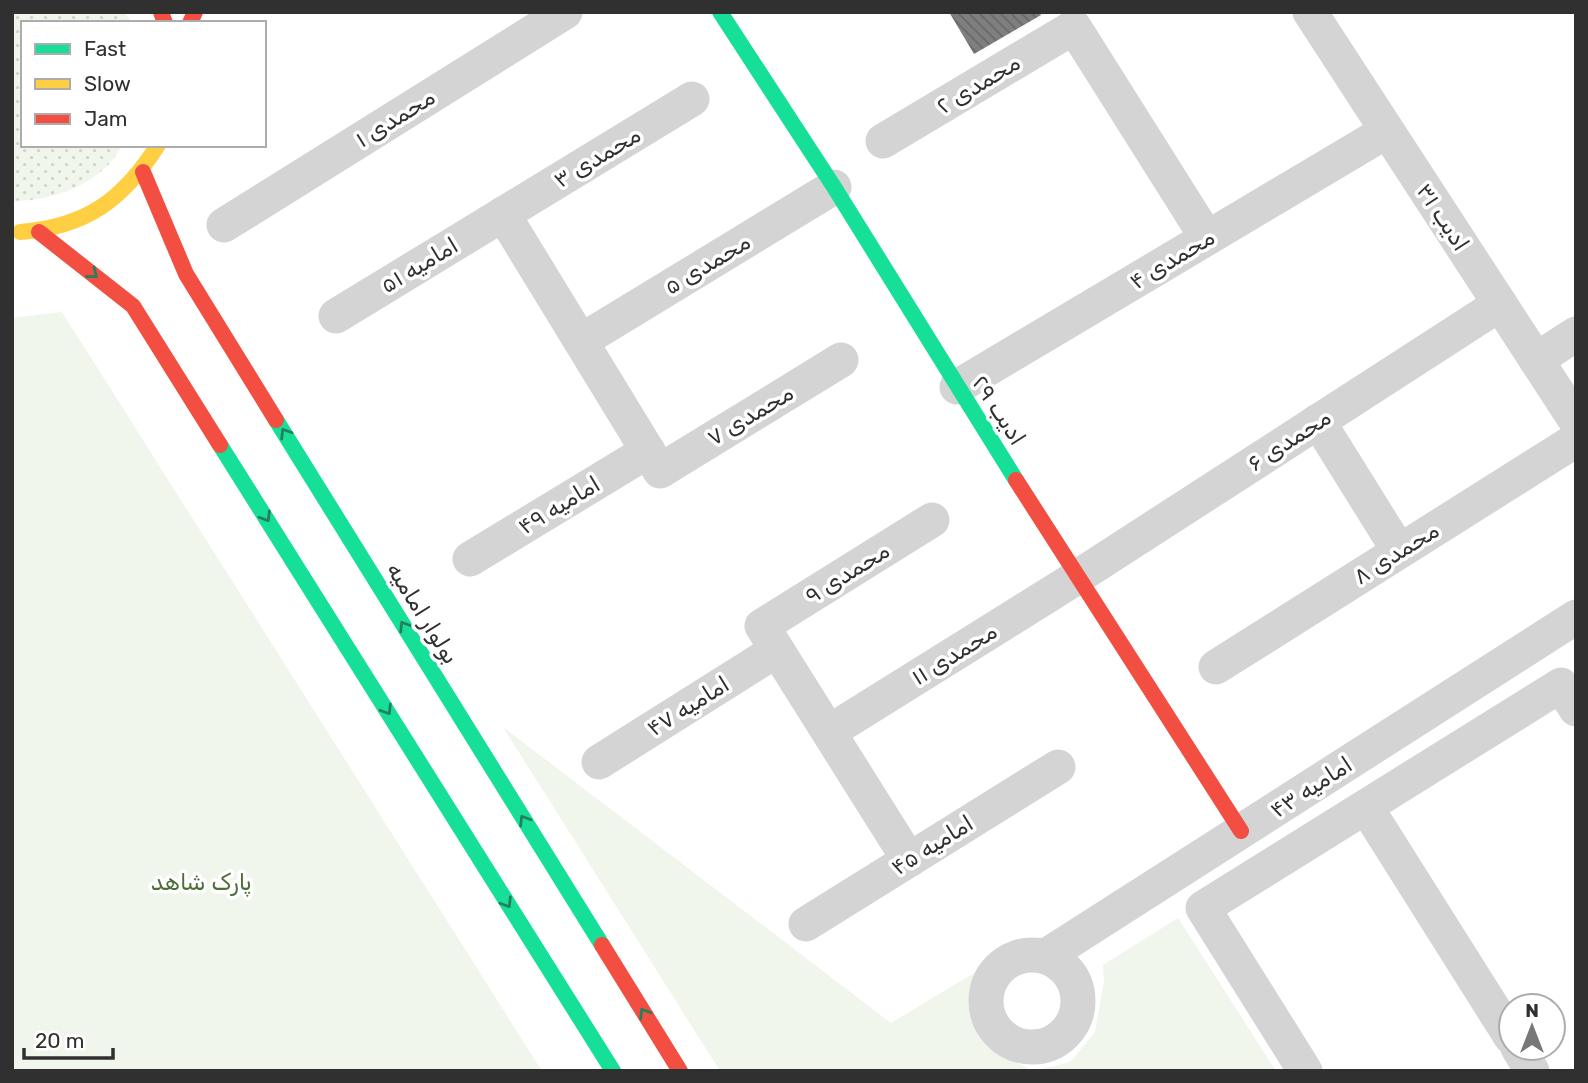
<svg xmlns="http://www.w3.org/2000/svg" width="1588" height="1083" viewBox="0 0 1588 1083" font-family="Rubik,'Noto Naskh Arabic',sans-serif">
  <defs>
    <pattern id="grass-dots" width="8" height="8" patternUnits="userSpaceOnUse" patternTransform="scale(1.75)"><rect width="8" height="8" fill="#f0f6ec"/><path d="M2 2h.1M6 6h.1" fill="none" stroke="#ced3cb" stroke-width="1.8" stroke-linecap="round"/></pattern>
    <pattern id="building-back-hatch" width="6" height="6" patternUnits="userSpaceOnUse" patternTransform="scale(1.75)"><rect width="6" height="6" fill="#7f7f7f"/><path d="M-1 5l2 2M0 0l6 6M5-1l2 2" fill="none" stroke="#686868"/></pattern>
    <filter id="shadow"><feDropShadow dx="6" dy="-6" stdDeviation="2" flood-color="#0004"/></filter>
  </defs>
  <rect width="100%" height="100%" fill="#fff"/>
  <!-- grass -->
  <path fill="url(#grass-dots)" d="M12 12H125L131 23H23V145H123C101 184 55 201 12 201Z"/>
  <!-- park -->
  <g fill="#f0f6ec">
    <path d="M62 312 542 1071H12V318Z"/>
    <path d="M503 727 891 1023 984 967 976 1017 993 1050 1033 1071H720Z"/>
    <path d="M1178 918 1276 1071H1034L1070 1062 1095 1032 1104 981 1103 965Z"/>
  </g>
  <!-- building -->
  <path fill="url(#building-back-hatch)" filter="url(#shadow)" d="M949 12H1039L1041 15 974 54Z"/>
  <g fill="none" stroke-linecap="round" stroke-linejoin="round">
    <!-- street -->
    <g stroke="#d4d4d4" stroke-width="35">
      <path d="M1310 12 1576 421"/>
      <path d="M883 141 1074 27 1207 238"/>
      <path d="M503 214 660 471 841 360"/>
      <path d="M224 225 565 12"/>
      <path d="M336 316 692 99"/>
      <path d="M581 341 834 187"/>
      <path d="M1536 360 1576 334"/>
      <path d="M957 387 1387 131"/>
      <path d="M1318 421 1399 551"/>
      <path d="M470 559 648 451"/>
      <path d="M1216 667 1576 440"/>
      <path d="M829 732 1079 576 1500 304"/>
      <path d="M599 762 777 650"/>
      <path d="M1366 807 1511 1037"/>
      <path d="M909 860 762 626 932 520"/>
      <path d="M806 924 1058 767"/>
      <circle cx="1032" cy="1001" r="46"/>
      <path d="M1046 956 1576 617"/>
      <path d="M1518 1048 1532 1071"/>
      <path d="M1305 1071 1203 908 1561 685 1576 709"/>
    </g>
    <!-- fast -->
    <g stroke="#16e098" stroke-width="16">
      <path d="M720 12 834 187 1016 480"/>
      <path d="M276 420 602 945"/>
      <path d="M220 445 613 1071"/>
    </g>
    <!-- slow -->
    <path stroke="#ffcf43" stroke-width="16" d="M20 232C86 227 123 200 158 145"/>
    <!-- jam -->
    <g stroke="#f24e42" stroke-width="16">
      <path d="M161 12 165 23"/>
      <path d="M190 23 195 12"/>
      <path d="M143 172 186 274 276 420"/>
      <path d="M39 232 133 306 220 445"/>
      <path d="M1016 480 1241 831"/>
      <path d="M602 945 680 1071"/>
    </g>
  </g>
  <!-- one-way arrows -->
  <defs><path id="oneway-chevron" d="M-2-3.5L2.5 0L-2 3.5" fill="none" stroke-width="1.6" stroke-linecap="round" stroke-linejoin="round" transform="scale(1.75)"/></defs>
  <g stroke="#247f5f">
    <use href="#oneway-chevron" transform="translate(93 274) rotate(38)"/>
    <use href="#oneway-chevron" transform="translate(285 433) rotate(-122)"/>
    <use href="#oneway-chevron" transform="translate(266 517) rotate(58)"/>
    <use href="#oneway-chevron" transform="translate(404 626) rotate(-122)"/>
    <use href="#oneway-chevron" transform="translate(387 710) rotate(58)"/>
    <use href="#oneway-chevron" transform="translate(524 820) rotate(-122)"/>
    <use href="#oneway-chevron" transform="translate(507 903) rotate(58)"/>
    <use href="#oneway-chevron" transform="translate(644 1013) rotate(-122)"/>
  </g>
  <g text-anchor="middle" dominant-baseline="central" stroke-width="7" stroke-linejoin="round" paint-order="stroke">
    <!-- street labels -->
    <g font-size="23" fill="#303030" stroke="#fff">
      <text transform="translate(978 84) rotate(-31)">محمدی ۲</text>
      <text transform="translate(395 118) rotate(-32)">محمدی ۱</text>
      <text transform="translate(597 157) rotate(-31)">محمدی ۳</text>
      <text transform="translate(1443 217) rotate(57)">ادیب ۳۱</text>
      <text transform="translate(1172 259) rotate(-31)">محمدی ۴</text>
      <text transform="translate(707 264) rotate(-31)">محمدی ۵</text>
      <text transform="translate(419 265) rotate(-31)">امامیه ۵۱</text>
      <text transform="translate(999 410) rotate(57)">ادیب ۲۹</text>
      <text transform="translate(750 415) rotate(-31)">محمدی ۷</text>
      <text transform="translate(1289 440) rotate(-33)">محمدی ۶</text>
      <text transform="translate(559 505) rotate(-31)">امامیه ۴۹</text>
      <text transform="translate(1396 553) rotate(-32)">محمدی ۸</text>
      <text transform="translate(847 573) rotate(-32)">محمدی ۹</text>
      <text transform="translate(423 613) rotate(58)">بولوار امامیه</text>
      <text transform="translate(954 654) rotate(-32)">محمدی ۱۱</text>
      <text transform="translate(688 706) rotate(-32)">امامیه ۴۷</text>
      <text transform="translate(1311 787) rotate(-33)">امامیه ۴۳</text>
      <text transform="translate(932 845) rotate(-32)">امامیه ۴۵</text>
    </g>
    <!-- park labels -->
    <g font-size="23" fill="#4c6f39" stroke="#fff">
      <text x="201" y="882">پارک شاهد</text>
    </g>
  </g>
  <!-- border -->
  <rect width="1588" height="1083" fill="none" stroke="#303030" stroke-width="28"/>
  <!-- legend -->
  <rect x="21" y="21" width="245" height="126" fill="#ffffff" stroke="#acacac" stroke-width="2"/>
  <rect x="35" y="44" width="35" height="10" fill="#16e098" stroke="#acacac" stroke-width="2"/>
  <text x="84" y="56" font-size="21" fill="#303030">Fast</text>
  <rect x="35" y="79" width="35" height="10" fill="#ffcf43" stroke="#acacac" stroke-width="2"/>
  <text x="84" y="91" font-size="21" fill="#303030">Slow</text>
  <rect x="35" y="114" width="35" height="10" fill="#f24e42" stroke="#acacac" stroke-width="2"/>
  <text x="84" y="126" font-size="21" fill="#303030">Jam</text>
  <!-- north arrow -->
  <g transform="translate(1532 1027)"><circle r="33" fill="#ffffff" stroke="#acacac" stroke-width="2"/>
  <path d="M0-5L12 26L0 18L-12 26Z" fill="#787878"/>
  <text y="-10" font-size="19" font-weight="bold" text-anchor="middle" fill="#303030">N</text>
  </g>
  <!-- scale -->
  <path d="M24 1048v10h89v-10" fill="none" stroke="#303030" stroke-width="3.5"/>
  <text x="35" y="1048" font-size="21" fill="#303030" stroke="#ffffff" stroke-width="5" paint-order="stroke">20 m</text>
</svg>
